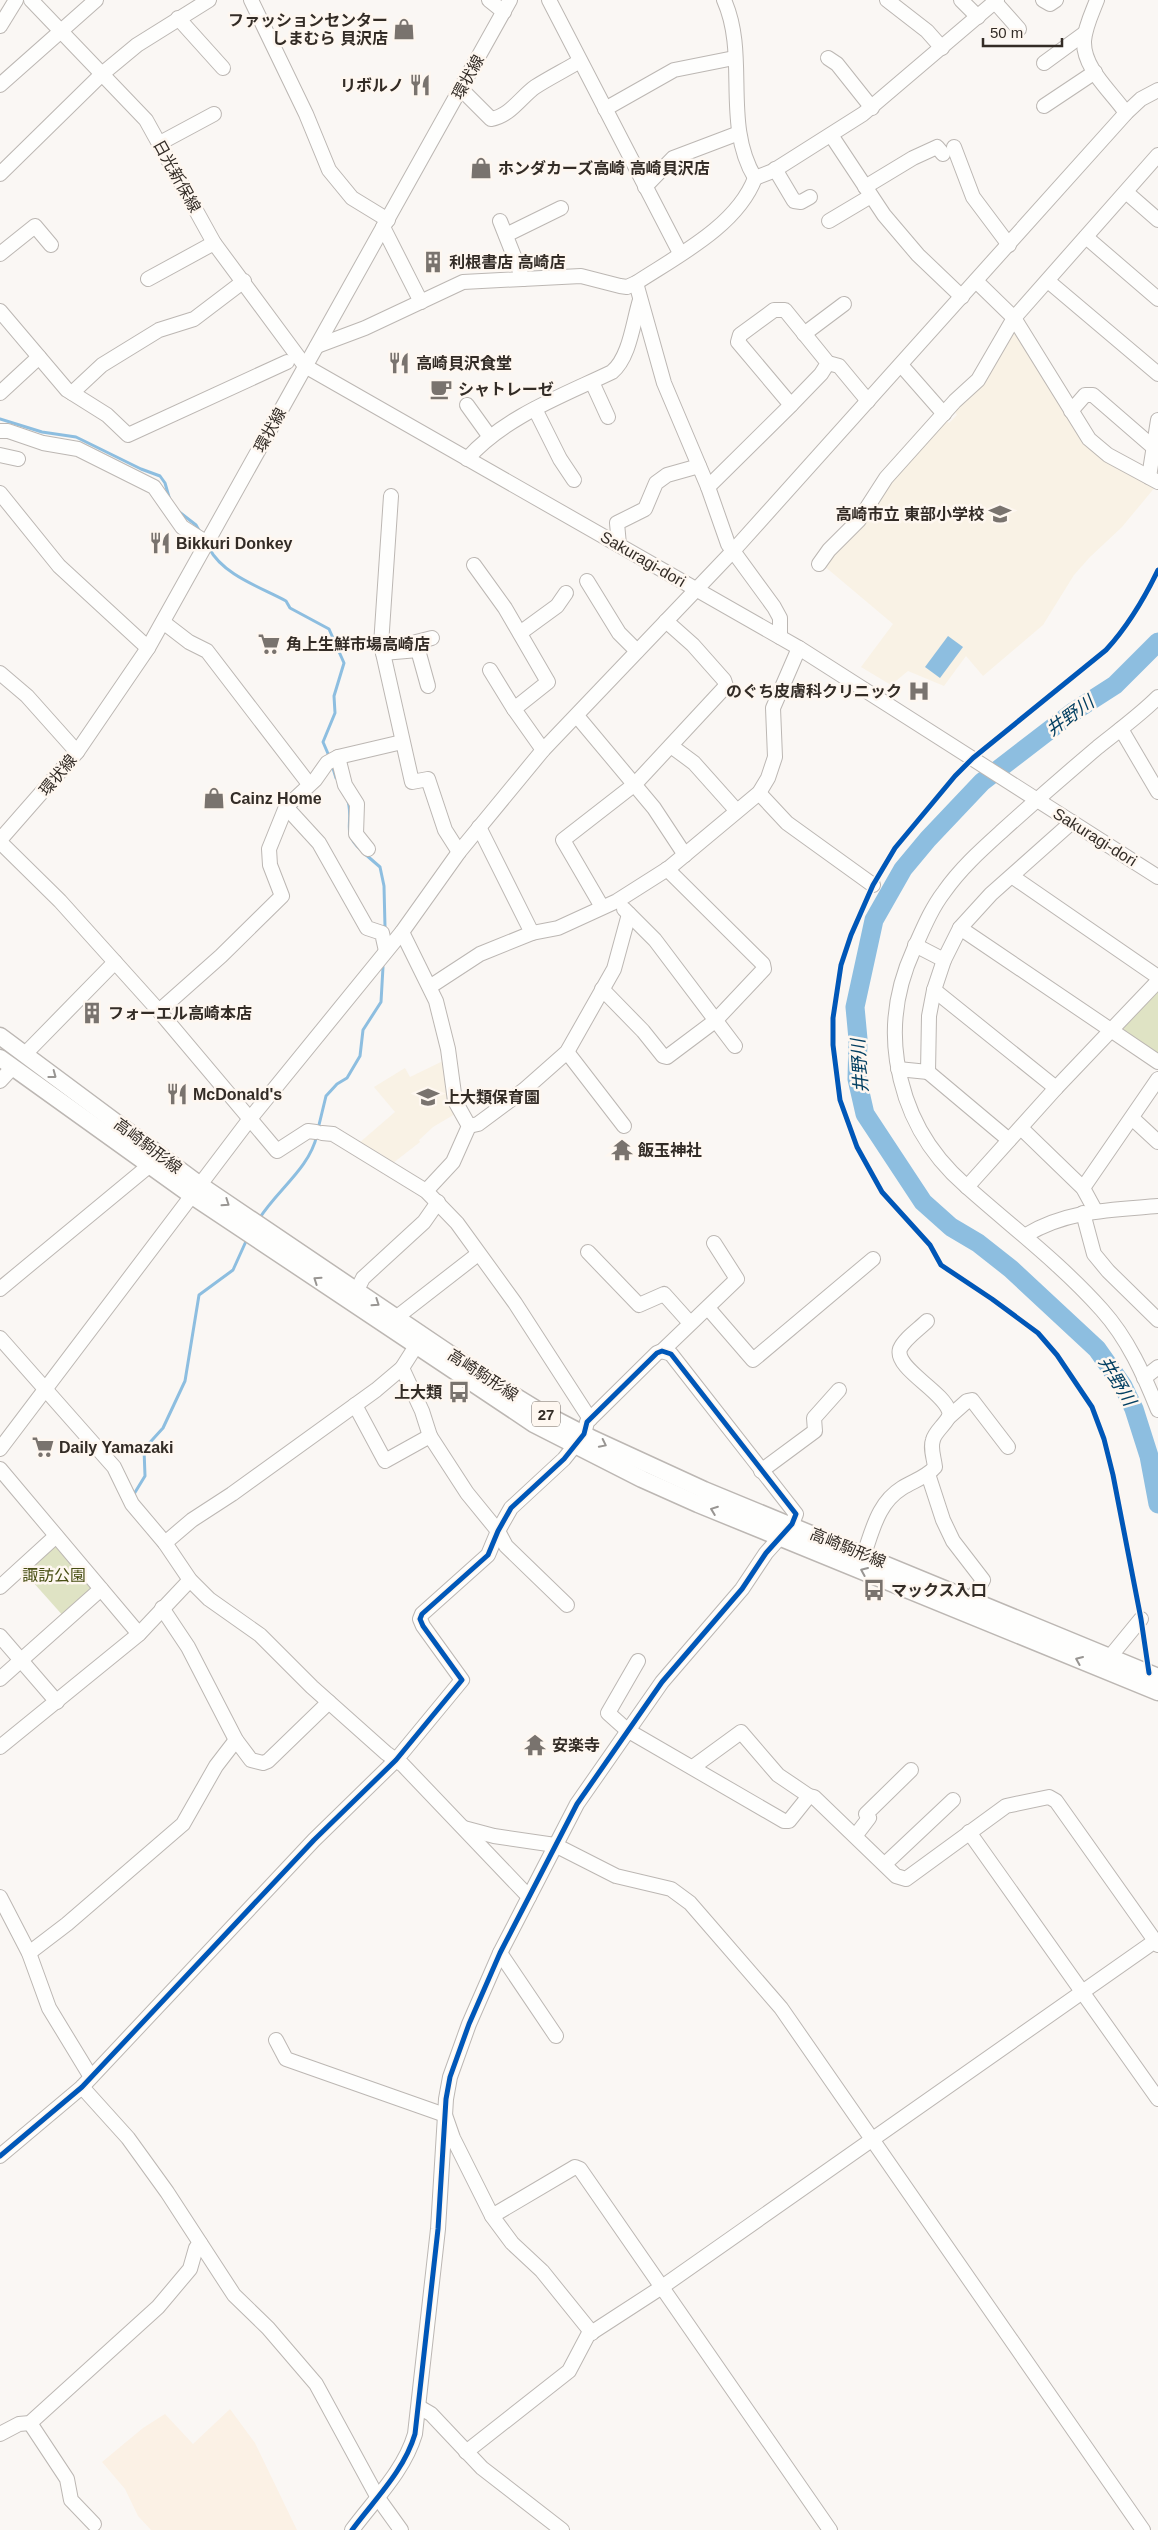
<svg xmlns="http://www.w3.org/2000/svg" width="1158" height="2530" viewBox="0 0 1158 2530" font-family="Helvetica,'Noto Sans JP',sans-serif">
  <rect width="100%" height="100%" fill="#faf7f4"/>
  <!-- industrial -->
  <path fill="#fbf1e5" d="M230 2409 255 2443 297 2530H151L138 2516 125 2489 102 2462 143 2428 165 2414 193 2444Z"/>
  <!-- education -->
  <g fill="#f9f2e5">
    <path d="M1012 327 1075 426 1156 486 1122 527 1090 557 1074 575 1043 625 983 676 966 656 944 686 908 671 891 685 861 667 893 624 823 565 887 483 945 419 949 423 957 415 953 409Z"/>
    <path d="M445 1060 455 1114 433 1127 419 1140 420 1142 393 1163 380 1153 376 1156 358 1144 395 1112 374 1087 405 1068 410 1077Z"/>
  </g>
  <!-- green -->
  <g fill="#dfe3c4">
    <path d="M1158 989V1057L1124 1034 1123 1027Z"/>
    <path d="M51 1547H58L92 1589 65 1618 24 1572Z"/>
  </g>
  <!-- water -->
  <path fill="#8dbee0" d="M948 636 963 647 940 678 925 667Z"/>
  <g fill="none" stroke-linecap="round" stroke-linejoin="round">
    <!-- stream -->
    <g stroke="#8dbee0" stroke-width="3">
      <path d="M0 419 42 432 76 437 141 469 160 476 165 483 169 497"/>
      <path d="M178 511 196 525 200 532"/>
      <path d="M209 548C223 575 260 587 286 601L290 608 329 629 344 663 334 696 335 713 323 742 329 756"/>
      <path d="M332 765 336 778"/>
      <path d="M348 801C354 823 341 832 361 850"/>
      <path d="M365 854 380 867 384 886 385 927"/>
      <path d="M318 1129 326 1096 337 1084 347 1078 360 1056 363 1030 381 1002 383 967"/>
      <path d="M259 1219C278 1189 309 1169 317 1135"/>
      <path d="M134 1494 145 1476 144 1449 163 1428 185 1381 199 1295 233 1270 247 1239"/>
    </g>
    <!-- river -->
    <path stroke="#8dbee0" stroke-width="19" d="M1158 642 1115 685 1073 712 982 782 928 839 903 869 874 920 855 1007 858 1039 857 1079 865 1114 923 1202 951 1227 978 1243 1011 1269 1097 1349 1123 1386 1134 1409 1149 1456 1158 1504"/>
    <!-- minor casing -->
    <g stroke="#bcb7b3" stroke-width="16">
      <g id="minor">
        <path d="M31 0 146 120 214 243 305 366 799 648 1158 877"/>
        <path d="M251 0 306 114 329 170 352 198 388 220"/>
        <path d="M489 0 504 12"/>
        <path d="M549 0 680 253"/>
        <path d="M724 0C749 56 722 123 755 178"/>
        <path d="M887 0 927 31 942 48"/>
        <path d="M961 0 978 17"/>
        <path d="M1043 0 1050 4 1056 0"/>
        <path d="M1097 0C1092 13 1085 27 1084 41 1083 69 1112 92 1126 113"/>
        <path d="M995 2 1019 29"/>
        <path d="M178 18 223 68"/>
        <path d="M0 26 16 0"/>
        <path d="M828 58 837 64 872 108"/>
        <path d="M1044 63 1085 33"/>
        <path d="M0 85 96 0"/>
        <path d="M462 90 491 119C510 116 521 97 535 87 549 78 565 70 580 61"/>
        <path d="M1044 106 1095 72"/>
        <path d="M605 109 674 70 734 58"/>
        <path d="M831 135 884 215 918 255 962 297"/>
        <path d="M160 143 214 114"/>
        <path d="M954 147 973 197 1009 245"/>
        <path d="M775 169 794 201 801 202 810 197"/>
        <path d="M0 174 102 74 137 45 209 0"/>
        <path d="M755 178 773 171 863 114 997 0"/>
        <path d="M645 187 673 158 739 133"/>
        <path d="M865 187 913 158 937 147 943 154"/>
        <path d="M1126 192 1158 220"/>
        <path d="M500 221 523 279"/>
        <path d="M829 221 871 196"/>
        <path d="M383 227 421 302"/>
        <path d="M506 235 561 208"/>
        <path d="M1086 237 1158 299"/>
        <path d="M0 254 35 226 51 245"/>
        <path d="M148 279 214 243"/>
        <path d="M976 281 1014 318 1089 439 1108 455 1158 482"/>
        <path d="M1048 281 1158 374"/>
        <path d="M636 283 664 383 708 487 728 544 774 607 780 618V637"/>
        <path d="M0 311 67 390 72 393 102 365 159 330 194 319 244 281"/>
        <path d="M804 334 844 304"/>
        <path d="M317 346 365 328 463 282 581 276 620 286 627 287 636 283C677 256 737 226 755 178"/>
        <path d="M828 363 821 374 791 405 738 342 740 335 774 310H785L828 363 839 366 868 401"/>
        <path d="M901 365 944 414"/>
        <path d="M592 382 608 417"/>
        <path d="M0 393 39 357"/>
        <path d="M72 393 107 415 128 435 287 362"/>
        <path d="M467 405 490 437"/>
        <path d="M535 409 560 459 574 480"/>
        <path d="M1071 411 1085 395H1093L1153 447"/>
        <path d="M0 431H8L43 443 78 449 154 487 182 527 207 543"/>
        <path d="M0 455 18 459"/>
        <path d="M467 459C504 417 562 396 612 372 630 357 633 322 640 300"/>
        <path d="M1149 477 1158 420"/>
        <path d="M708 487 791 405"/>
        <path d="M0 493 59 566 148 648"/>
        <path d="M391 496 381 645 383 653 412 782 428 779 445 830 459 852"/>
        <path d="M619 545 617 523 645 509 656 483 667 475 699 466"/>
        <path d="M819 564 829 550 859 520 886 478 955 401 978 380 1014 318 1158 155"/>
        <path d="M474 565 505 608 548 682 514 709 543 750"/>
        <path d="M587 581 619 633 637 651"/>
        <path d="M163 622 189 642 207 651 309 784"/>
        <path d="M520 633 557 606 566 593"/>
        <path d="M418 650 428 686"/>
        <path d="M383 653 418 650 416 642 432 638"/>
        <path d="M490 670 514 709"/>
        <path d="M0 673 27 696 77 752"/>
        <path d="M1158 697C1140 715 1118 731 1098 747 1065 775 1033 803 1001 832 980 851 960 869 944 892 931 909 923 929 914 949 898 984 891 1022 897 1061 905 1112 927 1152 966 1186 1012 1227 1061 1264 1102 1310 1128 1339 1144 1375 1158 1410"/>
        <path d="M577 716 654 808 685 855"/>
        <path d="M1121 729 1158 792"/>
        <path d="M671 746 694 763 736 810"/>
        <path d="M338 757 345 785 357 804 356 834 368 849"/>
        <path d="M759 793 787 823 873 885"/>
        <path d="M286 807 319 843 367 928 382 933 386 951"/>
        <path d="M479 827 532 933"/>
        <path d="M0 840 77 752 148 648 510 0"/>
        <path d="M0 842 60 901 159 1011 277 1151 308 1131 316 1132"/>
        <path d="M1013 877 1158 977"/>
        <path d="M602 907 563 840 635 784 726 686 724 680 693 645 666 621"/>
        <path d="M624 909 655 940 735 1046"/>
        <path d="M960 928 1158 1062"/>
        <path d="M402 932 436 1001 448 1049 455 1101 469 1126"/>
        <path d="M915 945 944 960"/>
        <path d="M431 986 480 954 532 933 558 928 617 901 669 868 759 793 768 778 775 757 773 708 799 648"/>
        <path d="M602 989 643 1031 663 1056 667 1057 715 1021 764 969 763 964 667 869"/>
        <path d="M934 990 1056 1088"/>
        <path d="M159 1011 221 956 282 896 270 865 269 849 286 807 315 780 327 763 338 757 402 742"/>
        <path d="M567 1052 624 1126"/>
        <path d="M25 1054 115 962"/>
        <path d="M898 1069 928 1072"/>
        <path d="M0 1081 13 1067"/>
        <path d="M1132 1118 1158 1142"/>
        <path d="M469 1126 478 1124 524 1090 567 1052 614 969 629 914"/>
        <path d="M1021 1128 1083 1188 1095 1210"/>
        <path d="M322 1133 333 1134 426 1191 457 1223 515 1303 590 1419"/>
        <path d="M1009 1140 928 1072 929 1016 934 990 944 960 960 928 991 894 1072 822"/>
        <path d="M967 1187 1056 1088 1158 981"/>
        <path d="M1083 1188 1158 1079"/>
        <path d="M426 1191 453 1162 469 1126"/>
        <path d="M1083 1213 1094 1254 1108 1271 1158 1320"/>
        <path d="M1026 1235C1068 1210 1111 1210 1158 1206"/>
        <path d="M588 1252 639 1305 664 1294 690 1323"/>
        <path d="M0 1289 150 1165"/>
        <path d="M357 1290 363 1278 424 1222 438 1202"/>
        <path d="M708 1308 753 1360 873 1259"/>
        <path d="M397 1317 478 1254"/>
        <path d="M0 1338 114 1467 132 1504 165 1543 190 1580 209 1599 260 1635 312 1687 386 1753 403 1765 529 1897"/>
        <path d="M662 1351 737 1279 714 1243"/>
        <path d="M402 1368 422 1411 430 1436"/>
        <path d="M1144 1378 1158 1367"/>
        <path d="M355 1405 385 1461 430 1436 467 1493 498 1531 506 1546 567 1605"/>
        <path d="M949 1417 967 1401 972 1400 1008 1447"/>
        <path d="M0 1449 249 1120 402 932 459 852 543 750 733 551 1126 113 1141 99 1158 90"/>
        <path d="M0 1469 139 1634"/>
        <path d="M761 1471 815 1431 814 1418 839 1390"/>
        <path d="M928 1474 943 1520 953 1541 983 1580 972 1599"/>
        <path d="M165 1543 192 1520 232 1494 376 1390 402 1368 416 1346"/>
        <path d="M864 1554C873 1529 878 1503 902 1488 913 1481 927 1477 935 1467 934 1458 930 1448 933 1440 935 1430 952 1420 949 1411 943 1391 894 1368 900 1349 904 1339 919 1329 927 1321"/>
        <path d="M0 1587 56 1536"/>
        <path d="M162 1608 188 1647 236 1740 251 1760 263 1763 268 1761 329 1702"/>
        <path d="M0 1636 57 1702"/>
        <path d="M638 1661 608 1713 627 1730 784 1821H789L809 1796 814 1797 896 1876 906 1879 1006 1806 1049 1797 1056 1801 1158 1945"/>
        <path d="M1106 1666 1109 1658 1141 1619"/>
        <path d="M0 1679 101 1589"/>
        <path d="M0 1747 139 1634 190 1580"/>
        <path d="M693 1767 741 1732 778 1775 809 1796"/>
        <path d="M464 1828 494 1836 555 1845 616 1876 671 1889 690 1903 781 2008 1143 2530"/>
        <path d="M969 1832 1158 2099"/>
        <path d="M856 1835 869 1818 866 1814 911 1770"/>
        <path d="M885 1864 953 1800"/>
        <path d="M0 1897 29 1953 49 2008 91 2077"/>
        <path d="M29 1953 67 1924 183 1824 216 1766 236 1740"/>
        <path d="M500 1953 556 2036"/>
        <path d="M276 2040 286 2059 445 2115 453 2138 492 2216 512 2243 542 2271 592 2333"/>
        <path d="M82 2087 128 2138 167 2192 234 2295 268 2328 316 2384 378 2498 401 2530"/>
        <path d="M0 2156 82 2087 314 1840 396 1760 462 1680 423 1626 420 1619 422 1614 488 1555 498 1531 511 1508 564 1459 584 1434 587 1422 657 1353 662 1351 671 1354 796 1514 792 1524 766 1553 742 1589 662 1682 577 1804 500 1953 469 2024 450 2077 446 2099 438 2229 415 2434C404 2471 375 2499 352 2530"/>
        <path d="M492 2216 575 2167 580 2169 830 2530"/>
        <path d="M419 2407 431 2414 482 2468 562 2530"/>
        <path d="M30 2423 67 2479 71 2500 94 2524"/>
        <path d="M0 2434 19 2424 30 2423 158 2307 190 2269 196 2248 200 2243"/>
        <path d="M466 2452 569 2371 588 2335 662 2287 1155 1941"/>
      </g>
    </g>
    <!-- major casing -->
    <g stroke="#bcb7b3" stroke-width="19">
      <g id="major">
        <path d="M0 1036 200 1185 490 1381 541 1412 593 1439 704 1490 1158 1677"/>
        <path d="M0 1058 191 1195 534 1424 642 1479 698 1504 1158 1692"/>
      </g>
    </g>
    <!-- minor -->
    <use href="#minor" stroke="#fefefd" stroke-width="14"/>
    <!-- major -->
    <use href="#major" stroke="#fefefd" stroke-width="16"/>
    <!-- cycleway casing -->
    <g stroke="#fef7f0" stroke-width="8">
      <g id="cycleway">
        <path d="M1149 1673 1141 1619 1113 1475 1104 1439 1092 1407 1057 1355 1038 1333 992 1299 941 1265 930 1245 882 1192 857 1147 840 1100 833 1045V1018L841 965 851 935 873 885 895 848 955 776 973 758 1106 650C1128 626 1144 599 1158 570"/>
        <path d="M0 2156 82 2087 314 1840 396 1760 462 1680 423 1626 420 1619 422 1614 488 1555 498 1531 511 1508 564 1459 584 1434 587 1422 657 1353 662 1351 671 1354 796 1514 792 1524 766 1553 742 1589 662 1682 577 1804 500 1953 469 2024 450 2077 446 2099 438 2229 415 2434C404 2471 375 2499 352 2530"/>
      </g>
    </g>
    <!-- cycleway -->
    <use href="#cycleway" stroke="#0057b8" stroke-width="5"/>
  </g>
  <!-- one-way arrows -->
  <defs><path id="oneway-chevron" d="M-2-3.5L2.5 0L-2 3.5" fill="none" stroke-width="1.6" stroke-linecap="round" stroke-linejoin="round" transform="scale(1.25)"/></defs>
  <g stroke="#989592">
    <use href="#oneway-chevron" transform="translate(53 1075) rotate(37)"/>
    <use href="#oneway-chevron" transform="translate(226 1203) rotate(34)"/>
    <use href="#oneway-chevron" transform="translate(317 1280) rotate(-146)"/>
    <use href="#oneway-chevron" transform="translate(376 1303) rotate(34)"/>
    <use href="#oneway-chevron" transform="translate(603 1444) rotate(26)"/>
    <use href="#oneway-chevron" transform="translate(714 1510) rotate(-159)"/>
    <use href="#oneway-chevron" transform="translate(864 1571) rotate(-157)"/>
    <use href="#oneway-chevron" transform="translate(1079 1660) rotate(-157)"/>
  </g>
  <!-- icons -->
  <defs>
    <g id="shop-bare" transform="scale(1.725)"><path d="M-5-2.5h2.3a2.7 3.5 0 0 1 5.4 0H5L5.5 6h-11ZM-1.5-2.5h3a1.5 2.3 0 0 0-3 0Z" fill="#79736e" stroke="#fef7f0" stroke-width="2.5" paint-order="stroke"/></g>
    <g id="restaurant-bare" transform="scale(1.725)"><path d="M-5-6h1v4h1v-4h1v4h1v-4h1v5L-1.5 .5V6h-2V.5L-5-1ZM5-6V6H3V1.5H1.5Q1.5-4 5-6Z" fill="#79736e" stroke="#fef7f0" stroke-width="2.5" paint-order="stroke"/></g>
    <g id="building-bare" transform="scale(1.725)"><path d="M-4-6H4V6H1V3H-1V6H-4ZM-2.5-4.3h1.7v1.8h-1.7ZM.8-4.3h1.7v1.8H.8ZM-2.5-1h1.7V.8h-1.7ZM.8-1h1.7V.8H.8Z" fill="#79736e" stroke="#fef7f0" stroke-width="2.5" paint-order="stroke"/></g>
    <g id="cafe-bare" transform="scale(1.725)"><path d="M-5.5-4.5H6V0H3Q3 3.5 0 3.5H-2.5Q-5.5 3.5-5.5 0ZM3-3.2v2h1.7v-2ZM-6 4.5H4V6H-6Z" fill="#79736e" stroke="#fef7f0" stroke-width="2.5" paint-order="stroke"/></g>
    <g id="school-bare" transform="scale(1.725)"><path d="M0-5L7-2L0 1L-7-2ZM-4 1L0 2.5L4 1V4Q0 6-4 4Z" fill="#79736e" stroke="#fef7f0" stroke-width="2.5" paint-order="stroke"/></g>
    <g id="supermarket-bare" transform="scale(1.725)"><path d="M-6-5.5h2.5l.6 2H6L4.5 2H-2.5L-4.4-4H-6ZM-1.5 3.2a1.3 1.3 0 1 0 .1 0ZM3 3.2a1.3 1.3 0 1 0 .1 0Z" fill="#79736e" stroke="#fef7f0" stroke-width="2.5" paint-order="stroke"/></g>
    <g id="hospital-bare" transform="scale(1.725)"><path d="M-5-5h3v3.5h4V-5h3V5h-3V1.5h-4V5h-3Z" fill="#79736e" stroke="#fef7f0" stroke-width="2.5" paint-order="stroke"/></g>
    <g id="temple-bare" transform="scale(1.725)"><path d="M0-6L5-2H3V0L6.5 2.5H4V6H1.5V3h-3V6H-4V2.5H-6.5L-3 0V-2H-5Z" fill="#79736e" stroke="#fef7f0" stroke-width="2.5" paint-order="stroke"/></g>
    <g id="bus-bare" transform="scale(1.725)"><path d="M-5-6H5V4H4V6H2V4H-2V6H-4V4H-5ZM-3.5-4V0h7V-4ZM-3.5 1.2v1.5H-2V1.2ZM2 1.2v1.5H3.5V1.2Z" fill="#79736e" stroke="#fef7f0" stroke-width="2.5" paint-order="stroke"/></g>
  </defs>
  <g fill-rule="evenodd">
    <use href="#shop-bare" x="404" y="29"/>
    <use href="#restaurant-bare" x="420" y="85"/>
    <use href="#shop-bare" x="481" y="168"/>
    <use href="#building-bare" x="433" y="262"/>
    <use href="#restaurant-bare" x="399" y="363"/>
    <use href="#cafe-bare" x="441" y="389"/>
    <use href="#school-bare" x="1000" y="514"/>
    <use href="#restaurant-bare" x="160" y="543"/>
    <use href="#supermarket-bare" x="269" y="644"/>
    <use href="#hospital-bare" x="919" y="691"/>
    <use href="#shop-bare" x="214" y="798"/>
    <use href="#building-bare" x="92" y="1013"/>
    <use href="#restaurant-bare" x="177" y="1094"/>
    <use href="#school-bare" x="428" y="1097"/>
    <use href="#temple-bare" x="622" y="1150"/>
    <use href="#bus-bare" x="459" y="1392"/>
    <use href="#supermarket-bare" x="43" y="1447"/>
    <use href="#bus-bare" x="874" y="1590"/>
    <use href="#temple-bare" x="535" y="1745"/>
  </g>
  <g text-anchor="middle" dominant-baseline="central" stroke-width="5" stroke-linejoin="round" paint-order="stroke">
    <!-- shield labels -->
    <rect fill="#fef7f0" stroke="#706963" stroke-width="1" x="532" y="1401.5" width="28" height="25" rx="4"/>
    <g font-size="15" font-weight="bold" fill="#332c26">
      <text x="546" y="1414">27</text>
    </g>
    <!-- poi labels -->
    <g font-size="16" font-weight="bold" fill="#332c26" stroke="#fef7f0" text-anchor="start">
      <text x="388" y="20" text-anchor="end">ファッションセンター<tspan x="388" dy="18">しまむら 貝沢店</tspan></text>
      <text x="404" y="85" text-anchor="end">リボルノ</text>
      <text x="498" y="168">ホンダカーズ高崎 高崎貝沢店</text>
      <text x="449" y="262">利根書店 高崎店</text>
      <text x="416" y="363">高崎貝沢食堂</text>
      <text x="458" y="389">シャトレーゼ</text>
      <text x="984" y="514" text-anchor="end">高崎市立 東部小学校</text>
      <text x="176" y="543">Bikkuri Donkey</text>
      <text x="286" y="644">角上生鮮市場高崎店</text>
      <text x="902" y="691" text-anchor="end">のぐち皮膚科クリニック</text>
      <text x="230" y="798">Cainz Home</text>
      <text x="108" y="1013">フォーエル高崎本店</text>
      <text x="193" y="1094">McDonald's</text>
      <text x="444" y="1097">上大類保育園</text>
      <text x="638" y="1150">飯玉神社</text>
      <text x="442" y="1392" text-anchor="end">上大類</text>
      <text x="59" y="1447">Daily Yamazaki</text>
      <text x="891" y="1590">マックス入口</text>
      <text x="552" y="1745">安楽寺</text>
    </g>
    <!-- street labels -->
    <g font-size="16" fill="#332c26" stroke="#fef7f0">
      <text transform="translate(468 77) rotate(-61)">環状線</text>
      <text transform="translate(177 176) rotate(61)">日光新保線</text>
      <text transform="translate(270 430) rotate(-61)">環状線</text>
      <text transform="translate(643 559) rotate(30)">Sakuragi-dori</text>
      <text transform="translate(58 775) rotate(-50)">環状線</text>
      <text transform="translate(1095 837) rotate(32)">Sakuragi-dori</text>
      <text transform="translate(148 1146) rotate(37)">高崎駒形線</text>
      <text transform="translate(483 1375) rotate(33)">高崎駒形線</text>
      <text transform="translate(848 1548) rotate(22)">高崎駒形線</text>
    </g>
    <!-- park labels -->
    <g font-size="16" fill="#484f14" stroke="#fef7f0">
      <text x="54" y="1575">諏訪公園</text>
    </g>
    <!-- water labels -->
    <g font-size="18" font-style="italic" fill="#044062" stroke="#fef7f0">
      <text transform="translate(1070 716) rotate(-36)">井野川</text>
      <text transform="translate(860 1066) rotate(-94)">井野川</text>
      <text transform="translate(1117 1381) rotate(59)">井野川</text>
    </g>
  </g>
  <!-- scale -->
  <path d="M983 38v8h79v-8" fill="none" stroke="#332c26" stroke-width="2.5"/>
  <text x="990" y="38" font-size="15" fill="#332c26" stroke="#fef7f0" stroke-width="4" paint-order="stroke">50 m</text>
</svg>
